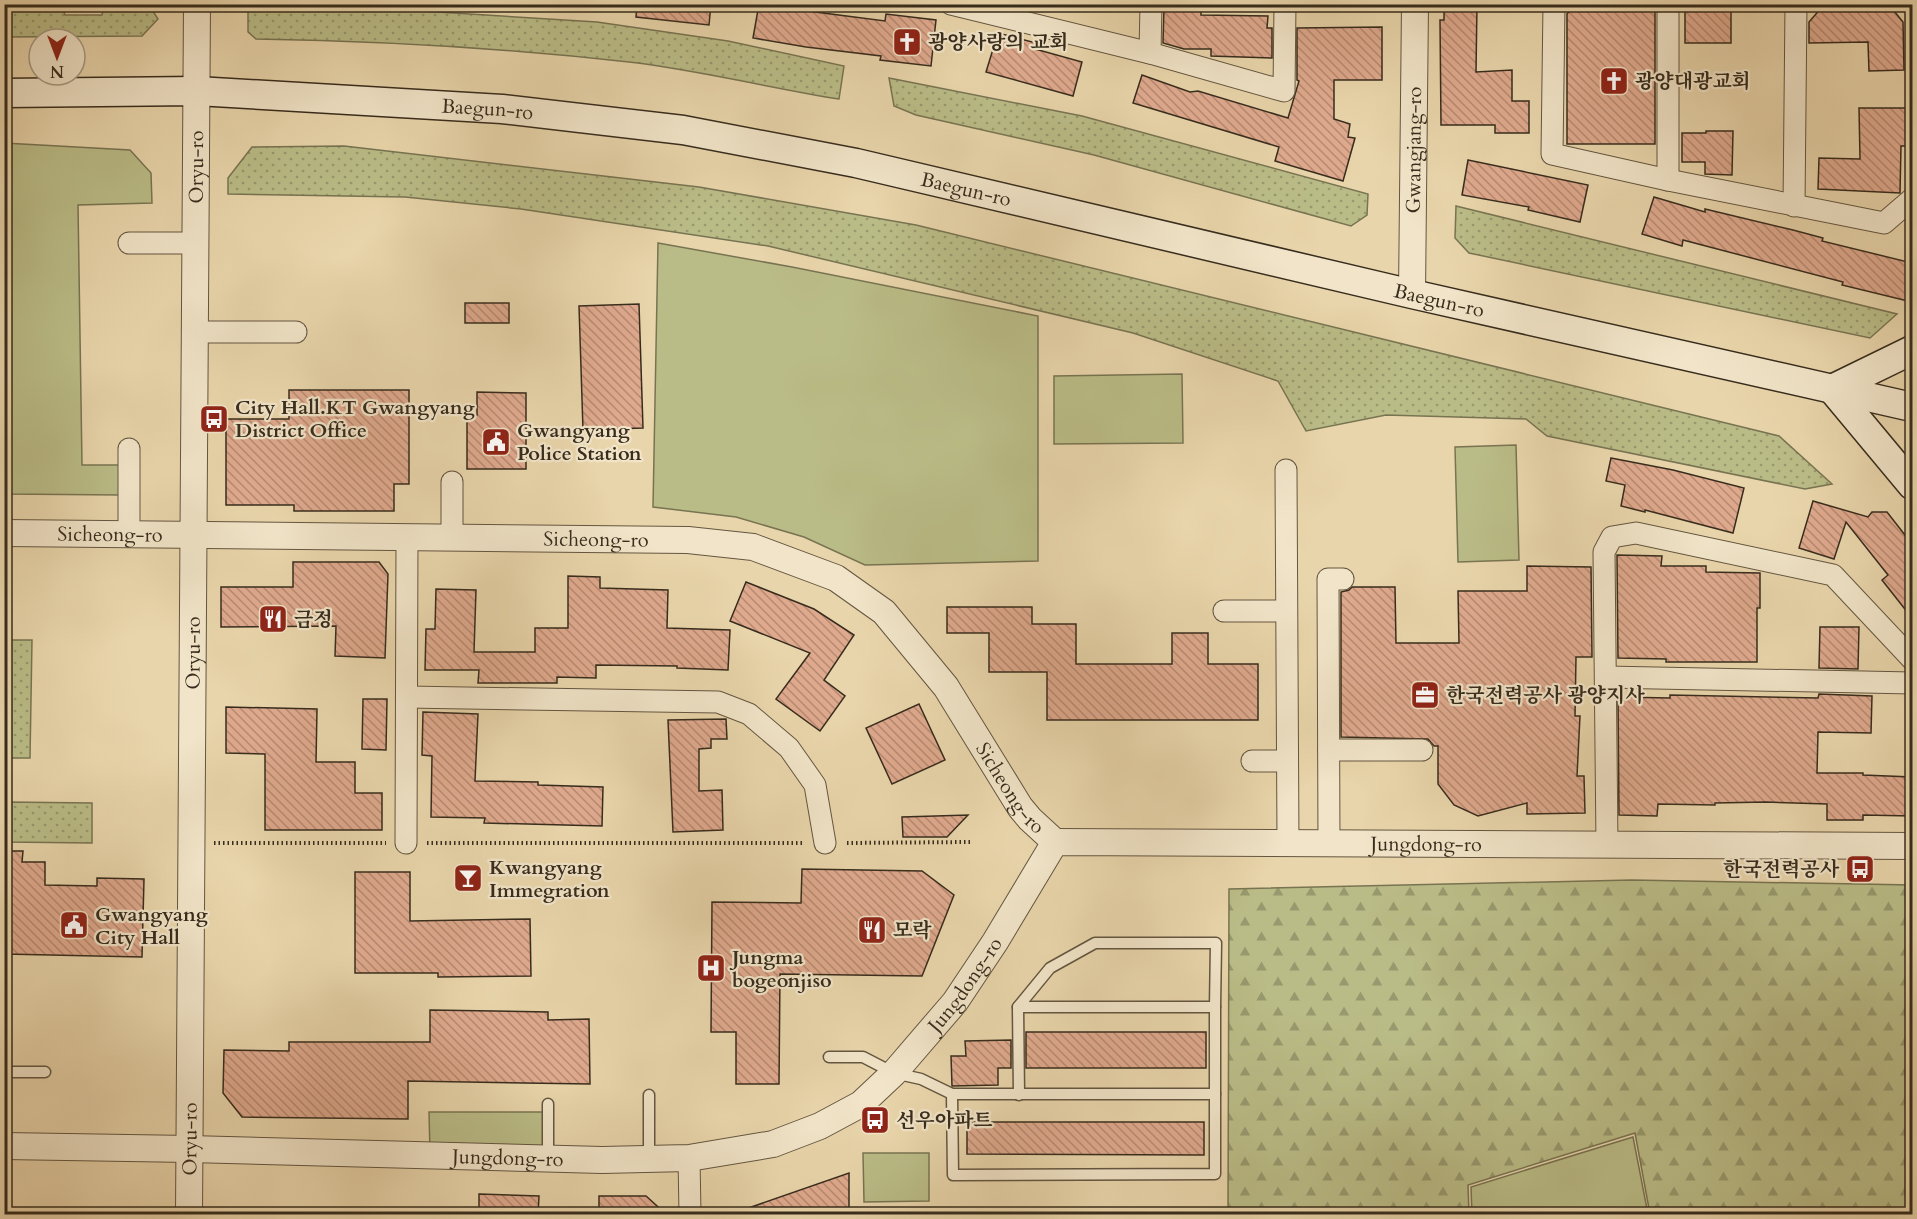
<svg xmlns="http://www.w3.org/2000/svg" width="1917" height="1219" viewBox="0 0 1917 1219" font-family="Cardo,'Noto Serif KR',serif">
  <defs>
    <pattern id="grass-dots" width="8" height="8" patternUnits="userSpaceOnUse" patternTransform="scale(1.5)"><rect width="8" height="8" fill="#babc87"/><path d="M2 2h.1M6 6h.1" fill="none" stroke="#98996e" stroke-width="1.8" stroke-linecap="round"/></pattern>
    <pattern id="forest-firs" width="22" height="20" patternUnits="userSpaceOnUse" patternTransform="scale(1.5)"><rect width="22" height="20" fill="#babc87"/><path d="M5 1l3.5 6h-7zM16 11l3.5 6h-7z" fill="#98996e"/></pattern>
    <pattern id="building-back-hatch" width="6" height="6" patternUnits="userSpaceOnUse" patternTransform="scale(1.5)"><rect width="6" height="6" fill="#dfa98d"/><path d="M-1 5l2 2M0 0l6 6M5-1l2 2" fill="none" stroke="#b68a73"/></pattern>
  </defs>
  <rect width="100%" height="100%" fill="#e9d5ab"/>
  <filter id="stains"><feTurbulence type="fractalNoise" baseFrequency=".00333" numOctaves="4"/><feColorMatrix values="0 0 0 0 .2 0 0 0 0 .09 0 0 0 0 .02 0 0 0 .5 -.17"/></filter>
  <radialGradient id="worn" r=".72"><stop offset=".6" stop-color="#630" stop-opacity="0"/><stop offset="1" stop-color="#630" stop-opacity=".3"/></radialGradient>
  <!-- grass -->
  <g fill="url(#grass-dots)" stroke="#787452" stroke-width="1.5">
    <path d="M4 5H62L65 15H102L104 5H149L158 19 142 36 5 37Z"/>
    <path d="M248 5H324L597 22 728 41 844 66 839 99C769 88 699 70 629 62 505 48 381 41 256 39L248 32Z"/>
    <path d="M889 78 1082 116 1368 194 1367 215 1351 226 1094 155 916 115 894 106Z"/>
    <path d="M344 146 699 187 916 225 1779 436 1832 484 1805 489 1547 436 1526 419 1386 415 1306 431 1278 381 1133 333 768 246 521 209 405 197 228 194V178L252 147Z"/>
    <path d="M1456 206 1897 314 1870 338 1469 253 1455 238Z"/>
    <path d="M4 640H32L30 758H5Z"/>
    <path d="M5 802 92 803V843L5 842Z"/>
  </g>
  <!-- forest -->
  <path fill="url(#forest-firs)" stroke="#787452" stroke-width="1.5" d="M1632 880 1912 885V1214H1650L1635 1133 1468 1185 1469 1214H1228L1229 889Z"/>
  <!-- park -->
  <g fill="#babc87" stroke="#787452" stroke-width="1.5">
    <path d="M4 143 130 150 151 173 152 203 78 205 82 465H121V495L5 494Z"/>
    <path d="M658 243 792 267 1038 316V561L865 565 804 537 736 517 653 507Z"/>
    <path d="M1182 374 1183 443 1054 444V376Z"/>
    <path d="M1516 445 1519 560 1458 562 1455 447Z"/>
    <path d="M429 1112H544V1155L430 1153Z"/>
    <path d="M1633 1137 1648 1214H1472L1471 1187Z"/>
    <path d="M863 1153H929V1201L864 1202Z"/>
    <path d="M1210 1211V1214H924Z"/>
  </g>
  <!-- building -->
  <g fill="url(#building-back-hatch)" stroke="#372c1d" stroke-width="1.5">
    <path d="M637 4H711L709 25 636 17Z"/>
    <path d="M759 4H810L808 11 885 21 886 14 936 20 931 66 880 60 881 56 806 47 753 38Z"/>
    <path d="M1444 4H1477L1476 72 1512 70V101H1529V133H1495V125H1441L1440 20H1444Z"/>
    <path d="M1575 4 1654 6 1655 8V144H1567V14Z"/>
    <path d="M1164 6 1201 7V15L1268 16 1267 28H1272V58L1211 56V49H1184L1163 43Z"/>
    <path d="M1890 6 1903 22 1904 70 1869 71 1868 42 1809 43V22L1822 7Z"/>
    <rect x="1685" y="10" width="46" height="33"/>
    <path d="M1382 27V80H1334V119L1350 124 1348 137 1355 138 1343 181 1275 161 1279 147 1133 103 1142 75 1190 92 1198 91 1288 118 1299 81 1297 80V28Z"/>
    <path d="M998 33 1036 43 1035 49 1082 62 1073 96 986 72Z"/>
    <path d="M1859 108H1906V146H1901L1900 193 1818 189 1819 158 1860 159Z"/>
    <path d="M1706 131H1733L1732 175 1705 174V162H1682V133H1706Z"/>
    <path d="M1468 160 1588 185 1580 222 1528 210 1529 207 1462 195Z"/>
    <path d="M1654 197 1705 212V209L1793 230 1823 238 1822 241 1912 263V302L1842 285 1843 282 1683 240 1682 246 1642 234Z"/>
    <rect x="465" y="303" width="44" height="20"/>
    <path d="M639 304 643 428 583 430 579 306Z"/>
    <path d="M289 390H409V484H394V511H294V505H226V419H289Z"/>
    <path d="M477 392 526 393V469H467V415H477Z"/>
    <path d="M1611 458 1673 470 1744 488 1733 533 1645 510V512L1621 506 1625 485 1606 481Z"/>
    <path d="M1813 501 1868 517 1872 512H1887L1912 544V618L1882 580 1888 575 1846 522 1834 559 1799 548Z"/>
    <path d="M1617 555 1662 556 1661 566H1706V572L1760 573V608H1757V662H1666V659L1618 658Z"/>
    <path d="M293 562H379L388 574 385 658 335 656 336 626 221 627V587H293Z"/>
    <path d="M1527 566 1591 567 1592 657H1576L1575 716H1580L1577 776H1584L1585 813 1527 814V803L1478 816 1454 805 1438 784V746H1434L1428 739 1341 737V592L1349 590 1352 587H1395L1396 643H1459L1458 591H1527Z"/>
    <path d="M568 576 600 577V588L668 590 667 628 730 630 728 670 677 668V666L596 665V678L557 677V683H478L479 670H425L426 629H435L436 589 476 590 474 652H535V628H568Z"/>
    <path d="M746 582 814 609 854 635 824 680 845 696 820 731 776 699 810 653 730 621Z"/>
    <path d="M947 607H1032V624H1076V664H1172V633H1208V664H1258V720H1047V672H989V633H947Z"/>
    <path d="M1820 627H1859L1858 669 1819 668Z"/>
    <path d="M1819 694 1872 696 1871 733 1818 732 1817 773H1863V775L1912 777V816L1863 815V820H1827V804L1766 802 1715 803V805L1658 804 1657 816 1619 815 1618 697 1670 698V695L1818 698Z"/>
    <path d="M363 699H387L386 750 362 749Z"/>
    <path d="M919 704 945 760 892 784 866 728Z"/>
    <path d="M226 707 317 709 316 762H355V793H382V830H265V754L226 753Z"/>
    <path d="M423 712 478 714 475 781 538 782V785L603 787 602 826 484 823 485 818 431 817 432 756 422 755Z"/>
    <path d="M726 719 727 739H711V748L699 749V791L722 790 723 830 673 832 668 720Z"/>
    <path d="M968 815 947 837H903L902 817Z"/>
    <path d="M4 851H23L22 862H45V885L97 886V878L144 879 142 957 4 954Z"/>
    <path d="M802 869 922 871 954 895 922 976 780 974 779 1084H736V1032H711L712 902 801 903Z"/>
    <path d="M355 872H410V921L530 919 531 976 438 977V973H355Z"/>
    <path d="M430 1010 548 1012V1020L589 1019 590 1084 408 1081V1119L242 1117 223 1093 224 1050 289 1051V1042H430Z"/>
    <rect x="1026" y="1032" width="180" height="36"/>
    <path d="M1011 1040V1068H998V1085L952 1086 951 1056H966L965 1041Z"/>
    <path d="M967 1122H1204V1155L967 1154Z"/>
    <path d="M849 1173V1215H738L737 1212Z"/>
    <path d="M479 1194 539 1196 538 1215H479Z"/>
    <path d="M599 1196H646L667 1215H599Z"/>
  </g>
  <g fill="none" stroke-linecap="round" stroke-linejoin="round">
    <!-- service casing -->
    <g stroke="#645640" stroke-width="13">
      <g id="service">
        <path d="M1018 1007 1050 968 1095 943H1216L1215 1007"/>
        <path d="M829 1057H863L894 1073 921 1079 952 1094 953 1175 1215 1174V1007H1018L1019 1095"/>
        <path d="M4 1072H45"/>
        <path d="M952 1094H1215"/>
        <path d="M649 1095V1159"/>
        <path d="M548 1104V1158"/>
      </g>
    </g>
    <!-- minor casing -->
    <g stroke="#645640" stroke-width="23">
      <g id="minor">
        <path d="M951 4 1150 53 1284 91 1285 4"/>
        <path d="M1554 4 1552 154 1668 180 1884 223 1912 199"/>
        <path d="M1150 53 1151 4"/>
        <path d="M1668 180V4"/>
        <path d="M1794 206 1796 4"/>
        <path d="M129 243H196"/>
        <path d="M195 332H296"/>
        <path d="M1286 470 1288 843"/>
        <path d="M452 482V537"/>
        <path d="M129 534V449"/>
        <path d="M1224 611H1286"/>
        <path d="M1606 677 1912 683"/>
        <path d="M407 697 718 702 749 714 789 748 815 785 825 843"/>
        <path d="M1329 750H1422"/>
        <path d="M1252 761H1287"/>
        <path d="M406 843 407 537"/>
        <path d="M1329 843 1328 579H1343"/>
        <path d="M1607 845 1604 552 1612 537 1636 533 1833 575 1912 659"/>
        <path d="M689 1158 690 1214"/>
      </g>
    </g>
    <!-- tertiary casing -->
    <g stroke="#645640" stroke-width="28">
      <g id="tertiary">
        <path id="s1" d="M1412 294 1415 4"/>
        <path id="s2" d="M4 533 688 540 753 547 836 578 884 612 946 687 1020 807 1030 819 1055 842"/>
        <path id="s3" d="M4 1146 190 1149 602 1160 689 1158 773 1144 820 1126 861 1104 894 1073 955 1002 995 942 1055 842 1912 846"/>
        <path id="s4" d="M189 1214 197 4"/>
      </g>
    </g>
    <!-- secondary casing -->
    <g stroke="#372c1d" stroke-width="31">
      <g id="secondary">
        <path id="s5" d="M4 93 197 91 502 109 683 130 856 163 1412 294 1912 407"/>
        <path d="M1832 389 1912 485"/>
        <path d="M1832 389 1912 350"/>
      </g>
    </g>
    <!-- path -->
    <g stroke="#372c1d" stroke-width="4" stroke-dasharray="1.5 3" stroke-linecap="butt">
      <path d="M214 843H386"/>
      <path d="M427 843H803"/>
      <path d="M847 843 970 842"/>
    </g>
    <!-- service -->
    <use href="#service" stroke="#f1e4c8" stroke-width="10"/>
    <!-- minor -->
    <use href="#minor" stroke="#f1e4c8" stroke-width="21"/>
    <!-- tertiary -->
    <use href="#tertiary" stroke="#f1e4c8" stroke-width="26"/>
    <!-- secondary -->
    <use href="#secondary" stroke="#f1e4c8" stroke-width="28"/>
  </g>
  <!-- icons -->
  <defs>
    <g id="church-square" transform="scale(1.5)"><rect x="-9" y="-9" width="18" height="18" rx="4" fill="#8f2418" stroke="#f1e4c8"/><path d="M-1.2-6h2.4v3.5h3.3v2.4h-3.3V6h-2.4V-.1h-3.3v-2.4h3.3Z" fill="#fff"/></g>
    <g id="bus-square" transform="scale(1.5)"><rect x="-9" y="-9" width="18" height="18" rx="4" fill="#8f2418" stroke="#f1e4c8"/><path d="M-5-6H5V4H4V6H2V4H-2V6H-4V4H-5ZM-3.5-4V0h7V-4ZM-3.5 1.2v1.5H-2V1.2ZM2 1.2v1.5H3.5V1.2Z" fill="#fff"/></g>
    <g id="civic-square" transform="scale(1.5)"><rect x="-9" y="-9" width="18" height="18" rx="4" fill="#8f2418" stroke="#f1e4c8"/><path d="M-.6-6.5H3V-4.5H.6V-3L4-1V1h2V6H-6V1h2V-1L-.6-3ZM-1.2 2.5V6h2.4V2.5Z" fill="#fff"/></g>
    <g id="restaurant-square" transform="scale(1.5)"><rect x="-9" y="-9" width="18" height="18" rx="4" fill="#8f2418" stroke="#f1e4c8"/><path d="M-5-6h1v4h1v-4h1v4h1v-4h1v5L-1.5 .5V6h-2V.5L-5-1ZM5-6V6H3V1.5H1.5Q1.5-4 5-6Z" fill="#fff"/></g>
    <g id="office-square" transform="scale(1.5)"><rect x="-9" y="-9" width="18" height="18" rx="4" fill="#8f2418" stroke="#f1e4c8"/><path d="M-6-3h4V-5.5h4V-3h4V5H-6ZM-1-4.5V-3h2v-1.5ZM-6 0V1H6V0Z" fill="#fff"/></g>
    <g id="bar-square" transform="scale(1.5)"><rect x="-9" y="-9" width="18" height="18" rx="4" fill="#8f2418" stroke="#f1e4c8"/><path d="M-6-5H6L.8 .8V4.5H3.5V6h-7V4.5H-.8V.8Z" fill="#fff"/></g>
    <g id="hospital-square" transform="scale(1.5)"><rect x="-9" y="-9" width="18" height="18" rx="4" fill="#8f2418" stroke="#f1e4c8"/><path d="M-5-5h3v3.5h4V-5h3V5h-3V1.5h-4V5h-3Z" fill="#fff"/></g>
  </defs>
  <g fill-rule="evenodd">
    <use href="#church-square" x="907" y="42"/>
    <use href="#church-square" x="1614" y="81"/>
    <use href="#bus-square" x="214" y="419"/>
    <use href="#civic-square" x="496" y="442"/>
    <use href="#restaurant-square" x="273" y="619"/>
    <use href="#office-square" x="1425" y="695"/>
    <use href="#bus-square" x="1860" y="869"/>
    <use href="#bar-square" x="468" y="878"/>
    <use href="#civic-square" x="74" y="925"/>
    <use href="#restaurant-square" x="872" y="930"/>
    <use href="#hospital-square" x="711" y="968"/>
    <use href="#bus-square" x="875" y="1120"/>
  </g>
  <g text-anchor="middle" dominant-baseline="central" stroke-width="4.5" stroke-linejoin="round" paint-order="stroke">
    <!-- poi labels -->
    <g font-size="20" font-weight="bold" fill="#372c1d" stroke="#f1e4c8" text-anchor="start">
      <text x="928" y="42">광양사랑의 교회</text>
      <text x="1635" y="81">광양대광교회</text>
      <text x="235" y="407">City Hall.KT Gwangyang<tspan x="235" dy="23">District Office</tspan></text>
      <text x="517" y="430">Gwangyang<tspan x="517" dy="23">Police Station</tspan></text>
      <text x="294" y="619">금정</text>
      <text x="1446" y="695">한국전력공사 광양지사</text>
      <text x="489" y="867">Kwangyang<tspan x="489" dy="23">Immegration</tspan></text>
      <text x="1839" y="869" text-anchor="end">한국전력공사</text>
      <text x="95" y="914">Gwangyang<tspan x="95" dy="23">City Hall</tspan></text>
      <text x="893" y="930">모락</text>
      <text x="732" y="957">Jungma<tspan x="732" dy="23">bogeonjiso</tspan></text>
      <text x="896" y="1120">선우아파트</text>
    </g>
    <!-- street labels -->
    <g font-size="20" fill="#372c1d" stroke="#f1e4c8">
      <text stroke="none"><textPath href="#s5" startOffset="484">Baegun-ro</textPath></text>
      <text stroke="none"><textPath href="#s1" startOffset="144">Gwangjang-ro</textPath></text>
      <text stroke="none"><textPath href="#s4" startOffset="1047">Oryu-ro</textPath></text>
      <text stroke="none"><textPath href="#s5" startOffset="970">Baegun-ro</textPath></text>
      <text stroke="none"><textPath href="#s5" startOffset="1456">Baegun-ro</textPath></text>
      <text stroke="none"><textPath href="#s2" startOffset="106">Sicheong-ro</textPath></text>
      <text stroke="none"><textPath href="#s2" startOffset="592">Sicheong-ro</textPath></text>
      <text stroke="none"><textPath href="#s4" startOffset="561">Oryu-ro</textPath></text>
      <text stroke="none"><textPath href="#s2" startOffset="1114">Sicheong-ro</textPath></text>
      <text stroke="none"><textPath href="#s3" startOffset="1566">Jungdong-ro</textPath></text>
      <text stroke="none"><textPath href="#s3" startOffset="1026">Jungdong-ro</textPath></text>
      <text stroke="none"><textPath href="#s4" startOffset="75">Oryu-ro</textPath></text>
      <text stroke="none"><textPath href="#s3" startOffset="504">Jungdong-ro</textPath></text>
    </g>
  </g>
  <!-- margin -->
  <rect width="1917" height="1219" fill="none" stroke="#e9d5ab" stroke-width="24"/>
  <rect x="6" y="6" width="1905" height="1207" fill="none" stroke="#372c1d" stroke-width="3"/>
  <rect x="12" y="12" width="1893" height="1195" fill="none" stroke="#372c1d" stroke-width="1.5"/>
  <!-- north arrow -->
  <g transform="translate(57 57) rotate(180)"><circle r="28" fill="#f1e4c8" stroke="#a79a84" stroke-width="1.5"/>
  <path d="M0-4.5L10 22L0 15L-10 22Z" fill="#8f2418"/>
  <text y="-9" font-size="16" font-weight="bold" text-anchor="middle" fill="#372c1d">N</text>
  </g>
  <rect width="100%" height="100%" filter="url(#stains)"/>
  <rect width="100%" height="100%" fill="url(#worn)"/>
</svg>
